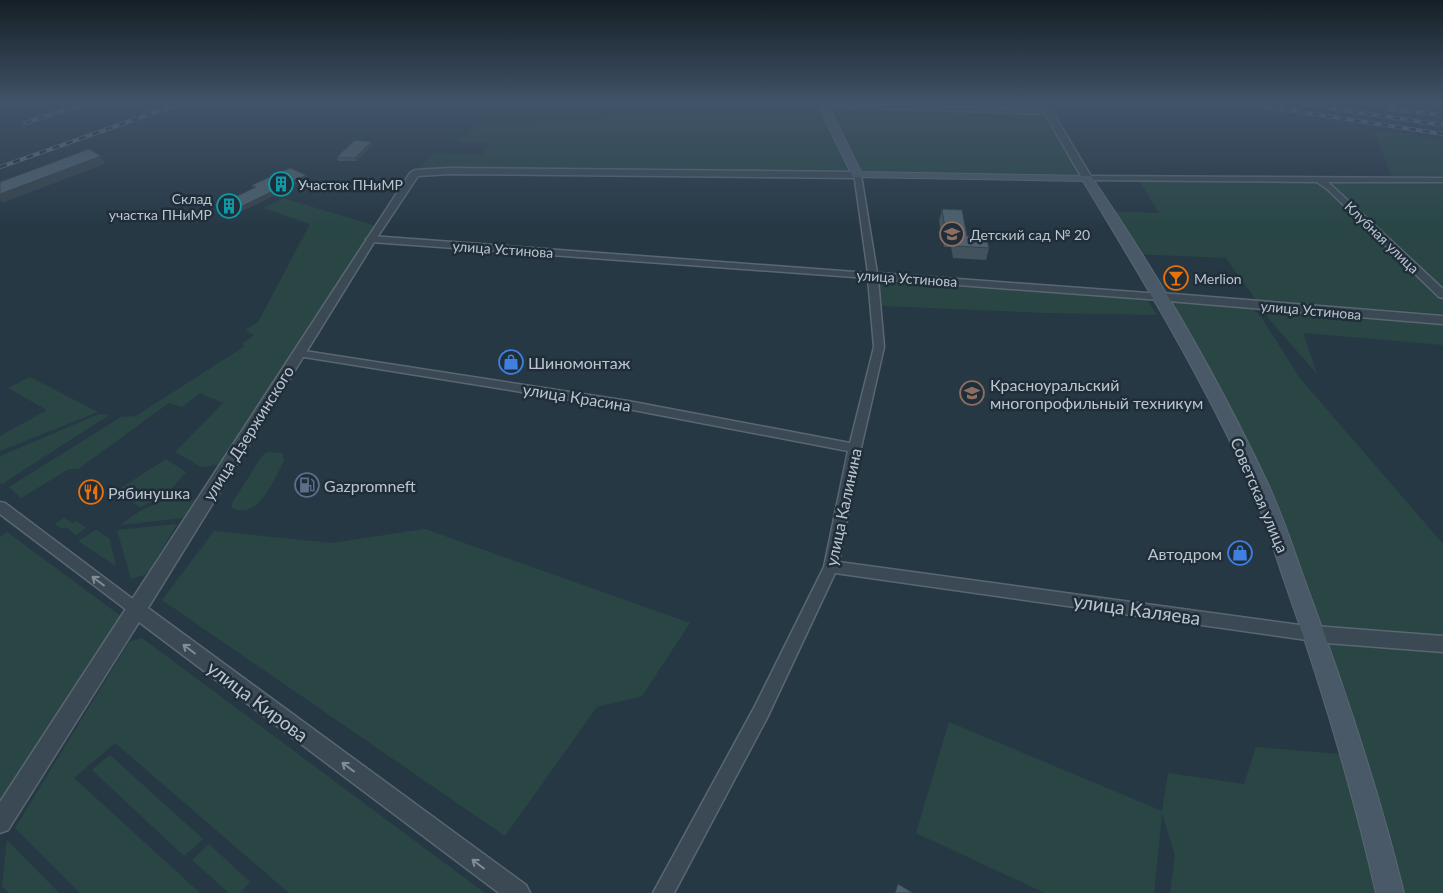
<svg xmlns="http://www.w3.org/2000/svg" width="1443" height="893" viewBox="0 0 1443 893" font-family="Lato,sans-serif">
  <rect width="100%" height="100%" fill="#273845"/>
  <!-- green -->
  <g fill="#294645">
    <path d="M620 103H822L1049 112 1087 178 418 172 432 153 481 155 489 143 456 142 480 124 594 120 619 109Z"/>
    <path d="M1374 132 1406 133 1443 141V314L1256 300 1226 258 1133 254 1111 211 1159 213 1138 179H1393Z"/>
    <path d="M283 198 376 226 218 465 201 467 175 452 223 403 200 393 182 407 169 403 78 469H69L21 498 9 487 121 417 136 416 245 346 242 344 254 335 245 330 258 322 310 224 263 208Z"/>
    <path d="M879 279 1146 298 1157 315 1046 313 881 306Z"/>
    <path d="M1161 297 1251 308 1260 315 1299 377 1443 544V893H1170L1175 856 1162 813 1154 893H1045L916 833 949 722 1162 811 1168 773 1244 784 1256 747 1352 755 1260 486Z"/>
    <path d="M1265 310 1443 323V345L1303 333 1317 374 1268 318Z"/>
    <path d="M30 377 98 412 0 451V436L47 410 8 388Z"/>
    <path d="M99 414 109 415 2 484 0 483V456Z"/>
    <path d="M267 452 282 453 284 461C273 480 260 520 232 508V503L262 456Z"/>
    <path d="M166 459 186 472 166 495 140 507 116 491Z"/>
    <path d="M164 500H195L183 518 120 525 140 511Z"/>
    <path d="M64 518 72 523 76 521 86 528 76 535 66 527 62 529 55 524Z"/>
    <path d="M177 524 150 569 144 575 131 579 117 530Z"/>
    <path d="M425 529 690 623 642 696 597 707 505 836 162 600 214 531 331 543Z"/>
    <path d="M96 530 109 538 116 566 78 541Z"/>
    <path d="M7 532 122 617 0 800V537Z"/>
    <path d="M142 638 485 893H289L115 743 74 778 200 893H80L15 828 129 642Z"/>
    <path d="M110 755 203 839 184 856 92 770Z"/>
    <path d="M7 840 59 893H9L2 886Z"/>
    <path d="M209 844 250 882 240 893H229L192 860Z"/>
  </g>
  <g fill="none" stroke-linecap="round" stroke-linejoin="round">
    <!-- minor casing -->
    <g stroke="#5a6772" stroke-width="3">
      <g id="minor">
        <path d="M819 103 1049 110 1053 112 1049 114 822 106 820 105Z"/>
        <path d="M854 173 861 175 877 273 1161 294 1166 297 1161 300 878 279 884 347 861 448 839 562 1314 627 1319 629 1322 634 1319 639 1314 641 835 573 767 718 674 893H653L755 706 824 567 848 451 628 409 298 356 293 353 298 350 628 401 850 443 874 347 868 278 371 242 366 239 371 236 868 273Z"/>
        <path d="M1084 176 1443 178V182H1328L1443 289V298L1439 297 1327 189 1317 182 1087 180 1083 178Z"/>
        <path d="M0 502 5 503 142 606 145 610 142 614 137 616 132 614 0 514Z"/>
      </g>
    </g>
    <!-- tertiary casing -->
    <g stroke="#5a6772" stroke-width="3">
      <g id="tertiary">
        <path d="M1039 103H1047L1092 178 1090 180 1087 181 1082 178Z"/>
        <path d="M450 168 857 172 862 175 857 178 450 174 418 176 376 239 148 608 526 885 530 893H499L139 622 8 830 0 833V802L410 173 415 170Z"/>
        <path d="M1161 293 1443 316V324L1157 300 1155 297Z"/>
        <path d="M1314 626 1443 636V652L1314 642 1307 640 1305 634 1307 628Z"/>
      </g>
    </g>
    <!-- secondary casing -->
    <g stroke="#5a6772" stroke-width="2">
      <path id="secondary" d="M817 103H827L861 172 1091 176C1157 273 1218 377 1268 484 1283 516 1294 551 1306 584 1344 685 1378 788 1404 893H1376C1352 788 1321 685 1285 583 1274 551 1264 516 1250 484 1203 379 1143 280 1083 181L853 177Z"/>
    </g>
    <!-- minor -->
    <use href="#minor" fill="#3b4954" fill-rule="evenodd"/>
    <!-- tertiary -->
    <use href="#tertiary" fill="#3b4954" fill-rule="evenodd"/>
    <!-- secondary -->
    <use href="#secondary" fill="#495967" fill-rule="evenodd"/>
    <!-- rail casing -->
    <g stroke="#5d6e7b" stroke-width="4">
      <g id="rail">
        <path d="M1243 103 1443 134"/>
        <path d="M1296 103 1443 125"/>
        <path d="M1381 108 1443 115"/>
        <path d="M25 123 87 103"/>
        <path d="M0 167 181 103"/>
      </g>
    </g>
    <!-- rail -->
    <use href="#rail" stroke="#202e3a" stroke-width="2.5" stroke-dasharray="7" stroke-linecap="butt"/>
  </g>
  <!-- wall -->
  <g fill="#42535e">
    <path d="M371 142 372 145 357 161H338L337 157Z"/>
    <path d="M306 175 308 178 234 215 218 210 216 206 253 188 252 185Z"/>
    <path d="M942 209 967 236 989 248 986 260 953 258 951 247H944L939 221Z"/>
  </g>
  <!-- shaded-wall -->
  <g fill="#36434c">
    <path d="M371 142 372 145 357 161 355 158Z"/>
    <path d="M101 156 105 164 2 203 0 199V194Z"/>
    <path d="M306 175 308 178 234 215 232 211Z"/>
  </g>
  <!-- building -->
  <g fill="#4d606d" stroke="#36434c">
    <path d="M355 140 371 142 355 158 337 157Z"/>
    <path d="M89 149 101 156 0 194V182Z"/>
    <path d="M290 168 306 175 232 211 216 206 256 187 252 185Z"/>
    <path d="M942 209 962 210 967 236 986 237 989 248 956 246 954 235H946Z"/>
    <path d="M898 884 913 893H895Z"/>
  </g>
  <!-- one-way arrows -->
  <defs><path id="oneway-shaft" d="M-6 0H5M1.5-3L5.5 0L1.5 3" fill="none" stroke-width="1.6" stroke-linecap="round" stroke-linejoin="round" transform="scale(1.25)"/></defs>
  <g stroke="#808d97">
    <use href="#oneway-shaft" transform="translate(98 581) rotate(-143)"/>
    <use href="#oneway-shaft" transform="translate(189 649) rotate(-143)"/>
    <use href="#oneway-shaft" transform="translate(348 767) rotate(-143)"/>
    <use href="#oneway-shaft" transform="translate(478 864) rotate(-143)"/>
  </g>
  <!-- sky -->
  <linearGradient id="sky" x2="0" y2="1"><stop stop-color="#151f26"/><stop offset="0.45" stop-color="#415368"/><stop offset="1" stop-color="#415368" stop-opacity="0"/></linearGradient>
  <rect width="1443" height="228" fill="url(#sky)"/>
  <!-- icons -->
  <defs>
    <g id="building-ring" transform="scale(1.25)"><circle r="9.5" fill="#202e3a" stroke="#0f9aa8" stroke-width="1.5"/><path d="M-4-6H4V6H1V3H-1V6H-4ZM-2.5-4.3h1.7v1.8h-1.7ZM.8-4.3h1.7v1.8H.8ZM-2.5-1h1.7V.8h-1.7ZM.8-1h1.7V.8H.8Z" fill="#0f9aa8"/></g>
    <g id="school-ring" transform="scale(1.25)"><circle r="9.5" fill="#202e3a" stroke="#8d6e63" stroke-width="1.5"/><path d="M0-5L7-2L0 1L-7-2ZM-4 1L0 2.5L4 1V4Q0 6-4 4Z" fill="#8d6e63"/></g>
    <g id="bar-ring" transform="scale(1.25)"><circle r="9.5" fill="#202e3a" stroke="#e8710a" stroke-width="1.5"/><path d="M-6-5H6L.8 .8V4.5H3.5V6h-7V4.5H-.8V.8Z" fill="#e8710a"/></g>
    <g id="shop-ring" transform="scale(1.25)"><circle r="9.5" fill="#202e3a" stroke="#3f7fe0" stroke-width="1.5"/><path d="M-5-2.5h2.3a2.7 3.5 0 0 1 5.4 0H5L5.5 6h-11ZM-1.5-2.5h3a1.5 2.3 0 0 0-3 0Z" fill="#3f7fe0"/></g>
    <g id="university-ring" transform="scale(1.25)"><circle r="9.5" fill="#202e3a" stroke="#8d6e63" stroke-width="1.5"/><path d="M0-5L7-2L0 1L-7-2ZM-4 1L0 2.5L4 1V4Q0 6-4 4Z" fill="#8d6e63"/></g>
    <g id="fuel-ring" transform="scale(1.25)"><circle r="9.5" fill="#202e3a" stroke="#5c6f8a" stroke-width="1.5"/><path d="M-5.5-6h7V0h2V4h1.3V-2.5L3-4.5l.8-.8L6-3V5H2.5V1h-1V6h-7ZM-4.2-4.7v3.2H.2V-4.7Z" fill="#5c6f8a"/></g>
    <g id="restaurant-ring" transform="scale(1.25)"><circle r="9.5" fill="#202e3a" stroke="#e8710a" stroke-width="1.5"/><path d="M-5-6h1v4h1v-4h1v4h1v-4h1v5L-1.5 .5V6h-2V.5L-5-1ZM5-6V6H3V1.5H1.5Q1.5-4 5-6Z" fill="#e8710a"/></g>
  </defs>
  <g fill-rule="evenodd">
    <use href="#building-ring" x="281" y="184"/>
    <use href="#building-ring" x="229" y="206"/>
    <use href="#school-ring" x="952" y="234"/>
    <use href="#bar-ring" x="1176" y="278"/>
    <use href="#shop-ring" x="511" y="362"/>
    <use href="#university-ring" x="972" y="393"/>
    <use href="#fuel-ring" x="307" y="485"/>
    <use href="#restaurant-ring" x="91" y="492"/>
    <use href="#shop-ring" x="1240" y="553"/>
  </g>
  <g text-anchor="middle" dominant-baseline="central" stroke-width="5" stroke-linejoin="round" paint-order="stroke">
    <!-- far-poi labels -->
    <g font-size="14" fill="#b9c4ce" stroke="#202e3a" text-anchor="start">
      <text x="298" y="184">Участок ПНиМР</text>
      <text x="212" y="198" text-anchor="end">Склад<tspan x="212" dy="16">участка ПНиМР</tspan></text>
      <text x="970" y="234">Детский сад № 20</text>
      <text x="1194" y="278">Merlion</text>
    </g>
    <!-- far-street labels -->
    <g font-size="14" fill="#b9c4ce" stroke="#202e3a">
      <text transform="translate(1382 237) rotate(44)">Клубная улица</text>
      <text transform="translate(503 249) rotate(4)">улица Устинова</text>
      <text transform="translate(907 278) rotate(4)">улица Устинова</text>
      <text transform="translate(1311 310) rotate(5)">улица Устинова</text>
    </g>
    <!-- poi labels -->
    <g font-size="16" fill="#b9c4ce" stroke="#202e3a" text-anchor="start">
      <text x="528" y="362">Шиномонтаж</text>
      <text x="990" y="384">Красноуральский<tspan x="990" dy="18">многопрофильный техникум</tspan></text>
      <text x="324" y="485">Gazpromneft</text>
      <text x="108" y="492">Рябинушка</text>
      <text x="1222" y="553" text-anchor="end">Автодром</text>
    </g>
    <!-- street labels -->
    <g font-size="16" fill="#b9c4ce" stroke="#202e3a">
      <text transform="translate(577 397) rotate(9)">улица Красина</text>
      <text transform="translate(248 433) rotate(-58)">улица Дзержинского</text>
      <text transform="translate(1260 495) rotate(67)">Советская улица</text>
      <text transform="translate(843 507) rotate(-78)">улица Калинина</text>
    </g>
    <!-- near-street labels -->
    <g font-size="19" fill="#b9c4ce" stroke="#202e3a">
      <text transform="translate(1137 609) rotate(8)">улица Каляева</text>
      <text transform="translate(258 701) rotate(37)">улица Кирова</text>
    </g>
  </g>
</svg>
